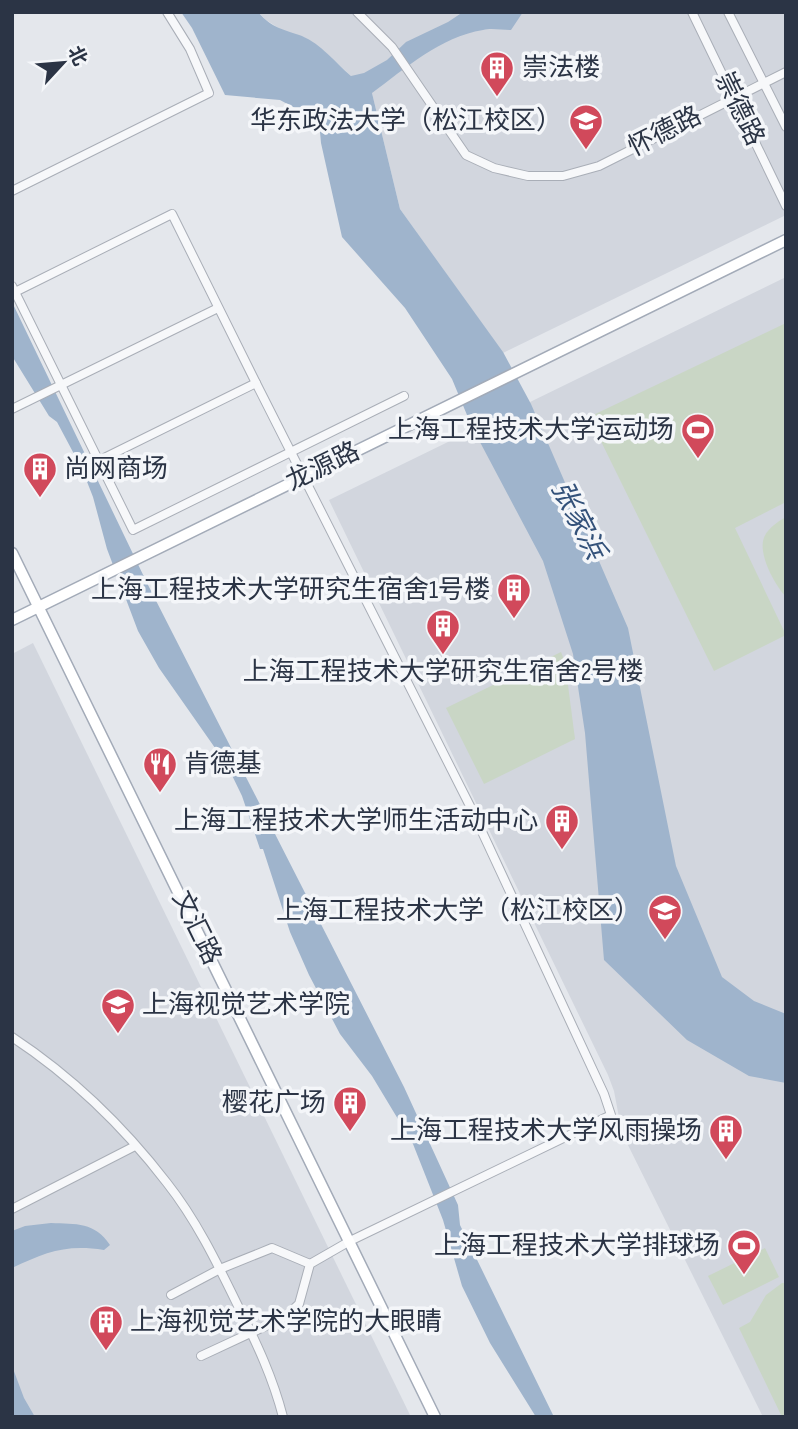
<svg xmlns="http://www.w3.org/2000/svg" width="798" height="1429" viewBox="0 0 798 1429" font-family="'Sofia Sans Condensed','Noto Sans SC',sans-serif">
  <rect width="100%" height="100%" fill="#e4e7ec"/>
  <!-- built -->
  <g fill="#d2d6de">
    <path d="M258 12H786V215L503 353 400 209 372 93 351 76 324 51 304 37 285 32 266 20Z"/>
    <path d="M786 277V1417H763L622 1133 614 1091 608 1075 329 500Z"/>
    <path d="M33 643 411 1417H12V654Z"/>
  </g>
  <!-- green -->
  <g fill="#c9d6c5">
    <path d="M786 323V502L735 528 786 635 714 671 589 417Z"/>
    <path d="M786 517V597C775 585 760 558 763 541 765 530 777 522 786 517Z"/>
    <path d="M561 652 565 662 575 739 484 784 446 708Z"/>
    <path d="M765 1248 779 1277 723 1305 708 1276Z"/>
    <path d="M782 1283H786V1417H782L739 1328 750 1322 766 1295Z"/>
  </g>
  <!-- water -->
  <g fill="#9fb4cc">
    <path d="M181 12H258C273 29 283 29 302 36 321 44 336 63 351 76L364 73 387 60 406 42 448 22 463 12H523L511 30C502 30 491 28 483 30 440 37 406 68 372 93L400 209 503 352 531 404 628 628 676 866 722 977 754 1001 786 1014V1083L749 1076 687 1040 604 960 585 733 573 654 543 561 472 427 452 379 405 308 342 237 321 143 319 121 280 100 225 95 192 28Z"/>
    <path d="M12 302 147 583 404 1087 458 1205 460 1225 554 1417H536L490 1343 462 1286 443 1220 413 1144 372 1076 340 1034 309 975 290 932 263 849H260L242 796 227 765 159 668 138 631 107 549 93 497 82 469 57 422 49 416 12 356Z"/>
    <path d="M51 1223C76 1224 95 1222 110 1245L104 1250C66 1244 46 1252 12 1268V1231L25 1226Z"/>
    <path d="M12 1366 24 1398 35 1417H12Z"/>
  </g>
  <g fill="none" stroke-linecap="round" stroke-linejoin="round">
    <!-- minor casing -->
    <g stroke="#a9aeb7" stroke-width="10">
      <g id="minor">
        <path d="M357 12 392 47 466 155 494 168 528 176H563L599 166 786 72"/>
        <path d="M692 12 786 206"/>
        <path d="M728 12 786 127"/>
        <path d="M12 191 209 93 190 49 167 12"/>
        <path d="M12 286 133 530 404 396"/>
        <path d="M15 292 172 214 256 383"/>
        <path d="M12 409 218 308"/>
        <path d="M98 461 256 383 470 806 604 1094 611 1115 350 1241 310 1264 299 1304 285 1317 201 1356"/>
        <path d="M12 1037C71 1076 124 1127 167 1183 197 1221 218 1265 239 1308 257 1344 273 1378 283 1417"/>
        <path d="M12 1209 135 1146"/>
        <path d="M171 1295 220 1269 272 1248 310 1264"/>
      </g>
    </g>
    <!-- major casing -->
    <g stroke="#a3abb8" stroke-width="13">
      <g id="major">
        <path d="M12 553 435 1417"/>
        <path d="M12 620 786 240"/>
      </g>
    </g>
    <!-- minor -->
    <use href="#minor" stroke="#f7f8fa" stroke-width="8"/>
    <!-- major -->
    <use href="#major" stroke="#fff" stroke-width="10"/>
  </g>
  <!-- icons -->
  <defs>
    <g id="building-pin" transform="scale(1.75)"><path d="M0 17L-7.5 6A9.5 9.5 0 1 1 7.5 6Z" fill="#d1495b" stroke="#f4f6f9"/><path d="M-4-6H4V6H1V3H-1V6H-4ZM-2.5-4.3h1.7v1.8h-1.7ZM.8-4.3h1.7v1.8H.8ZM-2.5-1h1.7V.8h-1.7ZM.8-1h1.7V.8H.8Z" fill="#fff"/></g>
    <g id="university-pin" transform="scale(1.75)"><path d="M0 17L-7.5 6A9.5 9.5 0 1 1 7.5 6Z" fill="#d1495b" stroke="#f4f6f9"/><path d="M0-5L7-2L0 1L-7-2ZM-4 1L0 2.5L4 1V4Q0 6-4 4Z" fill="#fff"/></g>
    <g id="stadium-pin" transform="scale(1.75)"><path d="M0 17L-7.5 6A9.5 9.5 0 1 1 7.5 6Z" fill="#d1495b" stroke="#f4f6f9"/><path d="M0-5a6.5 5 0 1 0 0 10a6.5 5 0 1 0 0-10ZM-3.5-1.8h7v3.6h-7Z" fill="#fff"/></g>
    <g id="restaurant-pin" transform="scale(1.75)"><path d="M0 17L-7.5 6A9.5 9.5 0 1 1 7.5 6Z" fill="#d1495b" stroke="#f4f6f9"/><path d="M-5-6h1v4h1v-4h1v4h1v-4h1v5L-1.5 .5V6h-2V.5L-5-1ZM5-6V6H3V1.5H1.5Q1.5-4 5-6Z" fill="#fff"/></g>
  </defs>
  <g fill-rule="evenodd">
    <use href="#building-pin" x="497" y="68"/>
    <use href="#university-pin" x="586" y="121"/>
    <use href="#stadium-pin" x="698" y="430"/>
    <use href="#building-pin" x="40" y="469"/>
    <use href="#building-pin" x="514" y="590"/>
    <use href="#building-pin" x="443" y="626"/>
    <use href="#restaurant-pin" x="160" y="764"/>
    <use href="#building-pin" x="562" y="821"/>
    <use href="#university-pin" x="665" y="911"/>
    <use href="#university-pin" x="118" y="1005"/>
    <use href="#building-pin" x="350" y="1103"/>
    <use href="#building-pin" x="726" y="1131"/>
    <use href="#stadium-pin" x="744" y="1246"/>
    <use href="#building-pin" x="106" y="1322"/>
  </g>
  <g text-anchor="middle" dominant-baseline="central" stroke-width="7" stroke-linejoin="round" paint-order="stroke">
    <!-- poi labels -->
    <g font-size="26" fill="#2b3445" stroke="#f4f6f9" text-anchor="end">
      <text x="522" y="68" text-anchor="start">崇法楼</text>
      <text x="562" y="121">华东政法大学（松江校区）</text>
      <text x="674" y="430">上海工程技术大学运动场</text>
      <text x="64" y="469" text-anchor="start">尚网商场</text>
      <text x="490" y="590">上海工程技术大学研究生宿舍1号楼</text>
      <text x="443" y="672" text-anchor="middle">上海工程技术大学研究生宿舍2号楼</text>
      <text x="184" y="764" text-anchor="start">肯德基</text>
      <text x="538" y="821">上海工程技术大学师生活动中心</text>
      <text x="640" y="911">上海工程技术大学（松江校区）</text>
      <text x="142" y="1005" text-anchor="start">上海视觉艺术学院</text>
      <text x="326" y="1103">樱花广场</text>
      <text x="702" y="1131">上海工程技术大学风雨操场</text>
      <text x="720" y="1246">上海工程技术大学排球场</text>
      <text x="130" y="1322" text-anchor="start">上海视觉艺术学院的大眼睛</text>
    </g>
    <!-- street labels -->
    <g font-size="26" fill="#2b3445" stroke="#f4f6f9">
      <text transform="translate(739 109) rotate(64)">崇德路</text>
      <text transform="translate(665 132) rotate(-27)">怀德路</text>
      <text transform="translate(323 467) rotate(-26)">龙源路</text>
      <text transform="translate(196 928) rotate(64)">文汇路</text>
    </g>
    <!-- water labels -->
    <g font-size="28" font-style="italic" fill="#34527a" stroke="#f4f6f9">
      <text transform="translate(578 520) rotate(63)">张家浜</text>
    </g>
  </g>
  <!-- border -->
  <rect width="798" height="1429" fill="none" stroke="#2b3445" stroke-width="28"/>
  <!-- north arrow -->
  <g transform="translate(63 63) rotate(64)" stroke="#f4f6f9" stroke-width="5" paint-order="stroke">
  <path d="M0-5L12 26L0 18L-12 26Z" fill="#2b3445"/>
  <text y="-10" font-size="19" font-weight="bold" text-anchor="middle" fill="#2b3445">北</text>
  </g>
</svg>
